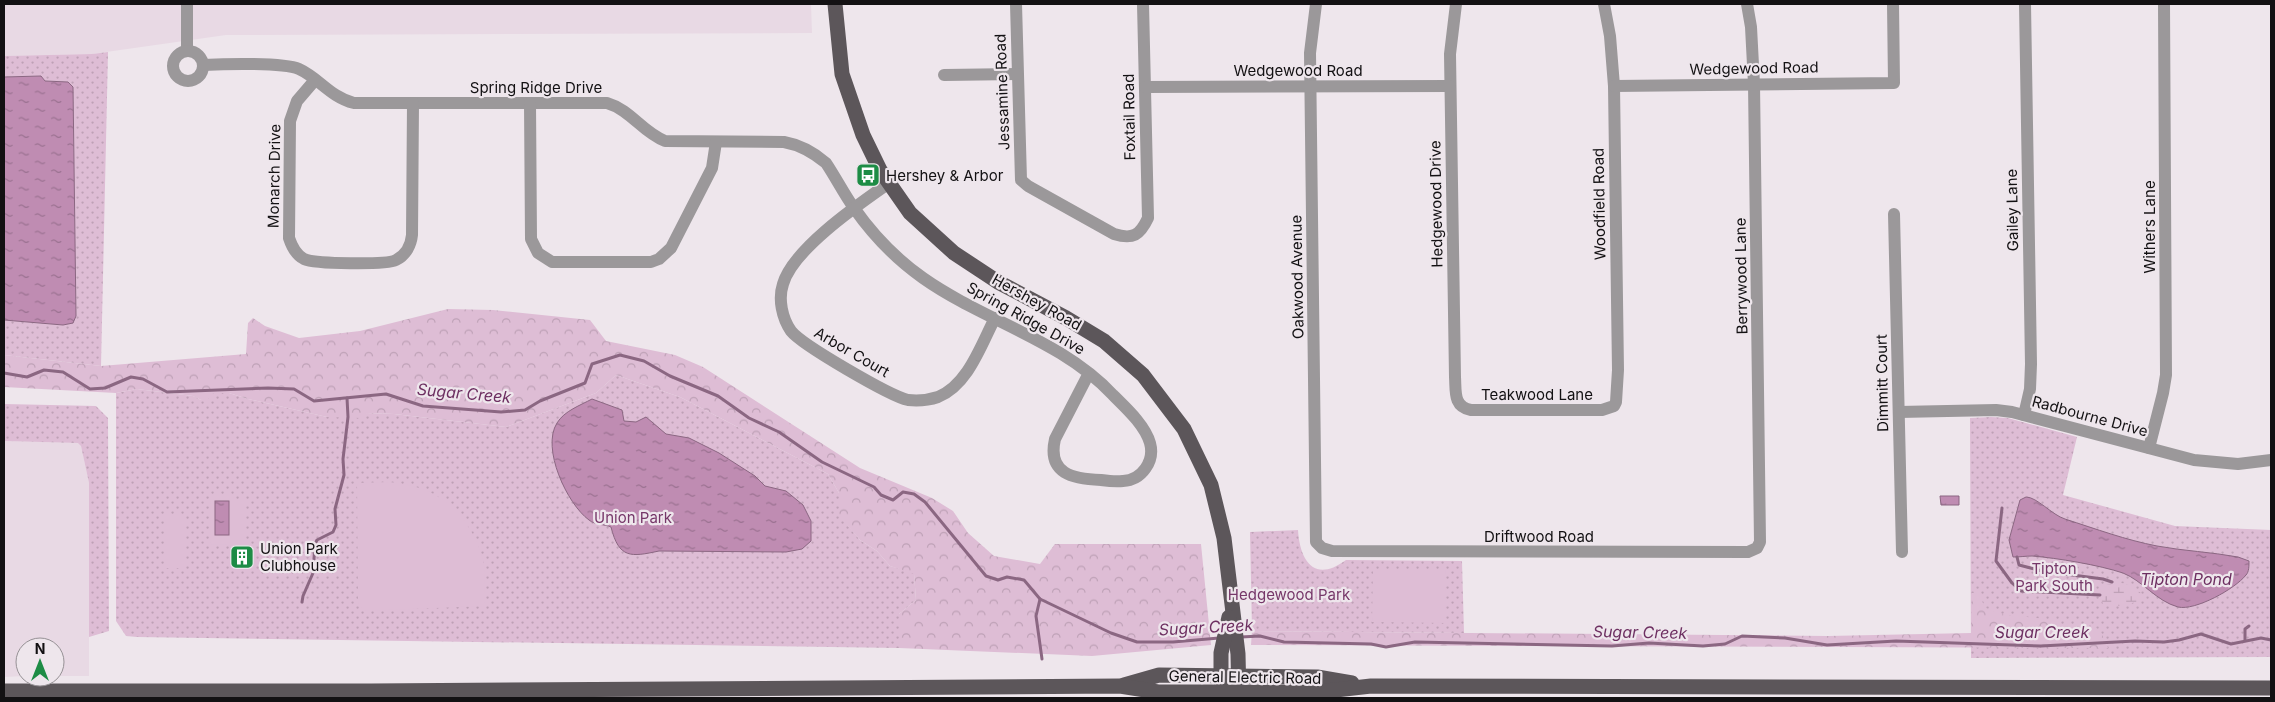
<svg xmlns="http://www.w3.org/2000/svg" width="2275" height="702" viewBox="0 0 2275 702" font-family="Inter,sans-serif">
  <defs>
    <pattern id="grass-dots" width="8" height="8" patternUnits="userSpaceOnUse" patternTransform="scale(1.25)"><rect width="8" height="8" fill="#debdd5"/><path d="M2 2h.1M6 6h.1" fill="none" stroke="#bea1b6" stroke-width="1.8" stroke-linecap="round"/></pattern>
    <pattern id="forest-crowns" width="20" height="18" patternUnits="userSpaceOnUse" patternTransform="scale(1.25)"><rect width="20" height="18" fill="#debdd5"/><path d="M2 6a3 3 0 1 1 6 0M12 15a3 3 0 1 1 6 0" fill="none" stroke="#bea1b6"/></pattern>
    <pattern id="wetland-marsh" width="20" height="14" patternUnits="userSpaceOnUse" patternTransform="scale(1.25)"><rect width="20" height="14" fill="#debdd5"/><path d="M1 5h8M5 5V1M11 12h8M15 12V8" fill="none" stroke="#bea1b6"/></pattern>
    <pattern id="water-ripples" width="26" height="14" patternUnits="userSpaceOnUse" patternTransform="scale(1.25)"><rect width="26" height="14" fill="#bf8cb2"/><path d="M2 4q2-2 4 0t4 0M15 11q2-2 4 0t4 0" fill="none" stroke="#9a7190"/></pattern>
  </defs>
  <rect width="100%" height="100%" fill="#eee6ec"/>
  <!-- built -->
  <g fill="#e8d9e4">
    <path d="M4 4H811L812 33 226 35 92 54 4 56Z"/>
    <path d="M4 441 79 443 81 446 89 483V676H55V647H25V676L4 677Z"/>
  </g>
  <!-- grass -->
  <g fill="url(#grass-dots)">
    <path d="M108 52 101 366 4 355V320L63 325 76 316 73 87 68 82 45 81 41 76 4 77V56L92 54Z"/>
    <path d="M616 375 680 397 828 474 839 493 840 516 860 540 877 551 890 566 914 573 916 600 899 614V648L137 637 126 636 116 621V393L137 389 193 396 201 400 213 393H229L248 399 327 417 367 413 394 414 506 427 596 393Z"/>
    <path d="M4 404 96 406 108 418 109 631 89 637V483L81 446 78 443 4 441Z"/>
    <path d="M1991 417 2008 418 2077 437 2063 495 2175 526 2271 530V657L1971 658 1970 418Z"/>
    <path d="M1298 530C1300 562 1315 583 1346 560L1462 561 1464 633 1252 631 1250 532Z"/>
  </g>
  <!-- forest -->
  <g fill="url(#forest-crowns)">
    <path d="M448 309 493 310 590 320 606 341 675 355 703 367 860 468 932 498 953 511 968 533 994 556 1040 564 1055 544H1201L1211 645 1092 656 899 648V614L916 600 914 574 890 566 877 551 860 540 839 516V493L828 474 680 397 616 375 596 393 506 427 394 414 367 413 362 418 327 417 248 399 229 393H213L208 399 201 400 193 396 137 389 116 393 4 387V355L101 366 246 354 248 323 253 318 265 326 299 338 360 331Z"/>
    <path d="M1972 593H1977L1986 608 2000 614 2053 620 2066 629 2076 630 2085 623 2100 630 2108 648 1251 645 1252 631 1828 636 1971 633Z"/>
  </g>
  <!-- wetland -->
  <path fill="url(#wetland-marsh)" d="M2115 582C2128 583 2136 588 2145 597L2144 600 2120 606 2103 604 2100 595 2103 586Z"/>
  <!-- garden -->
  <g fill="#debdd5">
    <path d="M389 482C406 484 423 487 437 496 460 509 479 538 484 564 486 577 484 593 484 606L364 611 358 603 357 483Z"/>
    <path d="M211 495H233L234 499H244V546L210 544Z"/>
    <rect x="164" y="515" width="20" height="53"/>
    <path d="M1373 569H1446L1445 623 1372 622Z"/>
  </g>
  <!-- water -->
  <g fill="url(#water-ripples)" stroke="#8b6782">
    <path d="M41 76 45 81 68 82 73 87 76 316 73 323 63 325 4 320V77Z"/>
    <path d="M592 399 622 410 624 421 636 422 646 417 666 434 689 438 719 453 755 476 765 486 786 491 803 505 811 521V541L802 549 786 552 659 551C631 557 619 559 611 527 604 524 595 525 589 520 567 504 541 448 557 423 564 411 581 405 592 399Z"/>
    <path d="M1940 496H1959V505H1941Z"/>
    <path d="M2026 497C2037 497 2052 515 2065 519 2096 529 2126 540 2157 546 2184 551 2211 552 2238 557L2249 561C2249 566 2249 572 2246 575 2235 589 2195 611 2178 607 2156 601 2143 581 2123 573 2099 565 2057 558 2032 556 2026 556 2020 557 2013 557L2009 540 2020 500Z"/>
    <rect x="215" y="501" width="14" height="34"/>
  </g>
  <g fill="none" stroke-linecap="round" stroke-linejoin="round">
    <!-- stream -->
    <g stroke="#8b6782" stroke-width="3">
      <path d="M4 373 27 377 44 370 63 372 90 389 105 388 131 377 143 379 167 392 268 388 294 389 314 401 386 394 423 406 501 412 525 410 540 401 585 383 592 364 620 355 644 361 670 376 718 396 749 418 779 432 822 462 874 487 881 495 893 500 903 492 914 494 925 502 986 576 998 580 1007 577 1024 580 1040 599 1111 633 1137 642H1173L1219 638"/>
      <path d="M2002 508 1996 561 2012 583 2021 591 2100 595"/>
      <path d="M2017 557 2019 565 2042 571 2103 579 2112 582"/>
      <path d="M1040 599 1036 616 1042 659"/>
      <path d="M302 602 303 596 313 573 315 544 317 540 333 532 336 525 335 509 344 475 343 459 348 417 347 398"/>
      <path d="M1241 637 1260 636 1284 642 1371 644 1386 647 1415 642 1612 646 1649 643 1703 646 1725 644 1742 636 1785 638 1827 645 1896 641 2041 646 2135 641 2164 642 2179 640 2201 634 2231 644 2261 638 2271 640"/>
      <path d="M2245 640V629L2249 626"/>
    </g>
    <!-- minor -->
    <g stroke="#9b989a" stroke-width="12">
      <path d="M187 4V51"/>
      <path d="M1016 4 1021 180 1028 186 1114 234C1133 240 1140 235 1148 218L1143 4"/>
      <path d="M1316 4 1310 53 1316 542 1322 548 1332 551 1748 552 1757 548 1760 542 1754 84 1751 27 1747 4"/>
      <path d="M1456 4 1450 54 1455 377C1456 391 1453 407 1471 410H1602L1614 406 1616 402 1618 370 1614 86 1610 36 1604 4"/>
      <circle cx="188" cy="66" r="15"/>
      <path d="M203 65C222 64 283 62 299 69 319 78 330 97 354 103H607C631 110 642 132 665 141L784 142C801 145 813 152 826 163 836 178 844 194 854 208 873 235 896 259 923 278 984 321 1062 340 1113 395 1126 408 1145 425 1150 443 1155 461 1142 480 1123 481 1116 482 1108 481 1101 480 1073 479 1047 474 1055 439L1089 373"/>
      <path d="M944 75 1017 74"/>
      <path d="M315 80 297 101 290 121 289 238C292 247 296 255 304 259 315 264 386 265 396 260 406 255 411 245 412 235L413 103"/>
      <path d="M1614 86 1894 83 1893 4"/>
      <path d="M1145 87 1450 86"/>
      <path d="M530 103 531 239 538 253 552 262H651L659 259 671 248 712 168 716 142"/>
      <path d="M889 183C859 204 793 249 783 284 778 299 782 318 791 331 802 345 890 396 908 400 918 401 929 400 938 397 968 385 981 345 995 318"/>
      <path d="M1894 214 1902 552"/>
      <path d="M1899 412 1996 410 2012 412 2194 460 2238 464 2271 460"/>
      <path d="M2024 415 2030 389 2031 364 2025 4"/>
      <path d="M2149 448 2163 393 2166 375 2164 4"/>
    </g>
    <!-- major -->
    <g stroke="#5c565a" stroke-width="15">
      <path d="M835 4 842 74 863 135 880 170 910 213 954 253 998 282 1066 318 1104 341 1143 375 1184 429 1211 485 1224 538 1238 654 1239 698"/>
      <path d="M1221 684V653L1229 617"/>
      <path d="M1124 685 1159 675 1317 677 1352 683"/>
      <path d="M4 691H371L1120 686 1158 692H1318L1371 686 2271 688"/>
    </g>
  </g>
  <!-- icons -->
  <defs>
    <g id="bus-square" transform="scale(1.25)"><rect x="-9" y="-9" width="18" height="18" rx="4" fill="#1d8c45" stroke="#eee6ec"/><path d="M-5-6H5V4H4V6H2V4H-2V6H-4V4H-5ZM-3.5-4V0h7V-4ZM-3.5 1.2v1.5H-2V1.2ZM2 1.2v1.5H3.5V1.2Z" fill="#fff"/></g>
    <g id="building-square" transform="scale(1.25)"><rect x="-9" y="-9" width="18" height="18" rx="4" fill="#1d8c45" stroke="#eee6ec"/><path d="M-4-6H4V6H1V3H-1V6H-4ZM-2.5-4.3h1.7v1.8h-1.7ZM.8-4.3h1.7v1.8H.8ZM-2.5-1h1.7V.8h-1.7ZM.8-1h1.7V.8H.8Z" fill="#fff"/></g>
  </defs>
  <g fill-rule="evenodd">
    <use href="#bus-square" x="868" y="175"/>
    <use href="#building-square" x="242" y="557"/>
  </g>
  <g text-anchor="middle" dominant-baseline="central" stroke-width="4.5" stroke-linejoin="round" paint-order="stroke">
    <!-- street labels -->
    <g font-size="15" fill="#131113" stroke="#eee6ec">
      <text transform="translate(1754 68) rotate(-1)">Wedgewood Road</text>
      <text x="1298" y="70">Wedgewood Road</text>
      <text x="536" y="87">Spring Ridge Drive</text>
      <text transform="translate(1002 92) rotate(-92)">Jessamine Road</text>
      <text transform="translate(1129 117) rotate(-91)">Foxtail Road</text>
      <text transform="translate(274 176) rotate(-89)">Monarch Drive</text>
      <text transform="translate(1436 204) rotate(-91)">Hedgewood Drive</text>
      <text transform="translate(1599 204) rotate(-91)">Woodfield Road</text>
      <text transform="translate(2012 210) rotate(-91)">Gailey Lane</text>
      <text transform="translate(2149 227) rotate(-90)">Withers Lane</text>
      <text transform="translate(1741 276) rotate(-91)">Berrywood Lane</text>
      <text transform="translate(1297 277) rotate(-91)">Oakwood Avenue</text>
      <text transform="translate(1037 302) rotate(29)">Hershey Road</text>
      <text transform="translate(1026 318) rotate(29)">Spring Ridge Drive</text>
      <text transform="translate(852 352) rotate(30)">Arbor Court</text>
      <text transform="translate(1882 383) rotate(-91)">Dimmitt Court</text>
      <text x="1537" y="394">Teakwood Lane</text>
      <text transform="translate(2090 416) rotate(15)">Radbourne Drive</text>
      <text x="1539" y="536">Driftwood Road</text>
      <text transform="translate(1245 677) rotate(1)">General Electric Road</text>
    </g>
    <!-- poi labels -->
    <g font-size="15" fill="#131113" stroke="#eee6ec" text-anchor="start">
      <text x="886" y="175">Hershey &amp; Arbor</text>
      <text x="260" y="548">Union Park<tspan x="260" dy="17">Clubhouse</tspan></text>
    </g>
    <!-- park labels -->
    <g font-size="15" fill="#763769" stroke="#eee6ec">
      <text x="633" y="517">Union Park</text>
      <text x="2054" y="568">Tipton<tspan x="2054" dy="17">Park South</tspan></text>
      <text x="1289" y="594">Hedgewood Park</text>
    </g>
    <!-- water labels -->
    <g font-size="16" font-style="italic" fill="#6d2f61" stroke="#eee6ec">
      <text transform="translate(464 393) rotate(5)">Sugar Creek</text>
      <text x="2186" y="579">Tipton Pond</text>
      <text transform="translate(1206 627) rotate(-3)">Sugar Creek</text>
      <text transform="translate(1640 632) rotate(1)">Sugar Creek</text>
      <text x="2042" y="632">Sugar Creek</text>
    </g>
  </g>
  <!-- border -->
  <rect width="2275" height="702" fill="none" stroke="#131113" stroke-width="10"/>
  <!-- north arrow -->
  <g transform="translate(40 662)"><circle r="24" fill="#eee6ec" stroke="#969195"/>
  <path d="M0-4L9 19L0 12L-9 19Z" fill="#1d8c45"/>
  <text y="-8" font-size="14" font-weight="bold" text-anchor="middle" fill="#131113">N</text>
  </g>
</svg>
